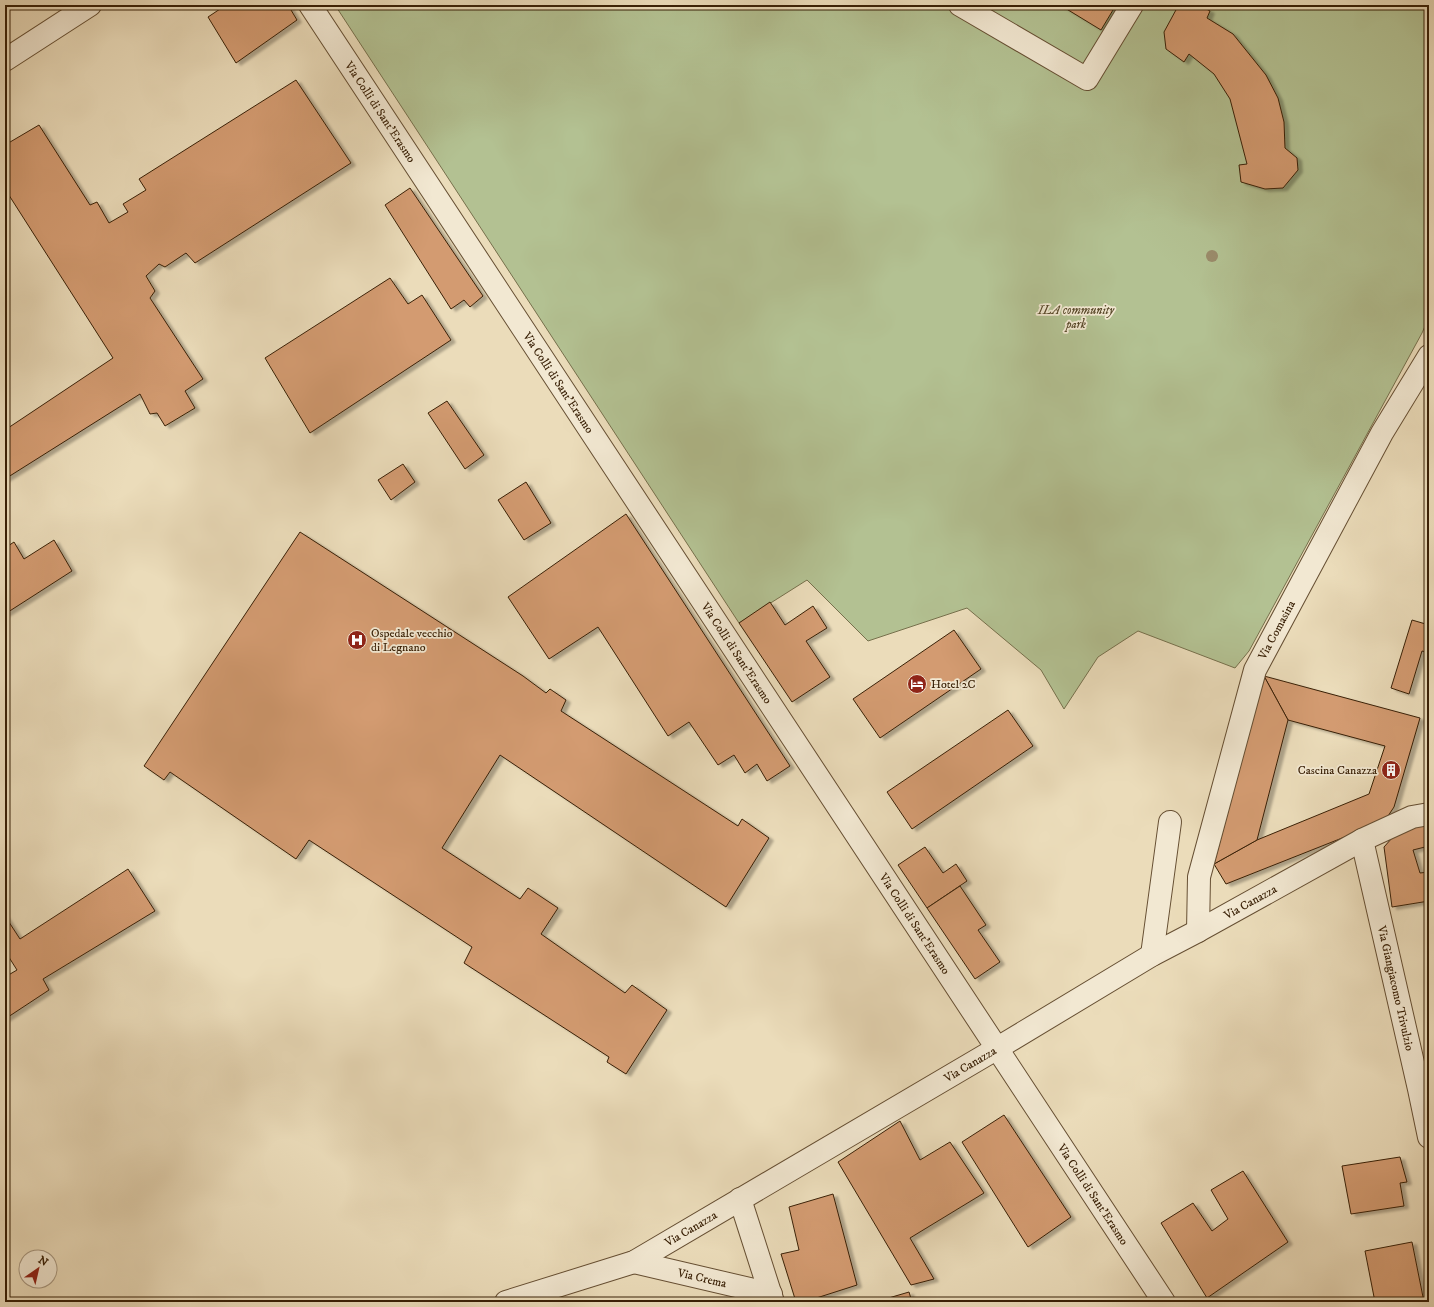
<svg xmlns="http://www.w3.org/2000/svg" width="1434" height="1307" viewBox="0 0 1434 1307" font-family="'IM FELL DW Pica',serif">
  <defs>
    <filter id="shadow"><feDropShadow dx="4.5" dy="2.5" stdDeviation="1" flood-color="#0004"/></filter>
  </defs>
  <rect width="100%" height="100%" fill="#ebdcba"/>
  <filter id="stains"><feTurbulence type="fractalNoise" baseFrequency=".005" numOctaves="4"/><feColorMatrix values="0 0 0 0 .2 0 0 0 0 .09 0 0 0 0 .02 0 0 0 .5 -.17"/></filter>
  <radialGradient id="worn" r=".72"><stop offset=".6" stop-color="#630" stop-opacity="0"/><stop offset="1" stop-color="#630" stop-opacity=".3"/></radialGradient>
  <!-- green -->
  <path fill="#b3c192" stroke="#76704c" d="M335 5H1429V317L1422 333 1249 651 1235 668 1138 631 1098 657 1064 709 1041 670 967 608 868 641 807 580 739 623Z"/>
  <!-- building -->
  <g fill="#d39b71" stroke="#392006" filter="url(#shadow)">
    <path d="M226 5H288L297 20 236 63 208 17Z"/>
    <path d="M1060 5H1116L1101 30Z"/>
    <path d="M1184 5H1199L1210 11 1207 18 1233 34 1266 75 1278 98 1284 122 1285 148 1297 158 1298 170 1283 188 1265 189 1241 182 1239 165 1247 164 1230 99 1214 74 1189 54 1184 62 1166 49 1164 32 1177 8Z"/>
    <path d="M296 80 351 163 195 263 186 253 165 267 159 264 146 276 155 291 150 298 203 379 185 391 195 408 165 426 157 413 150 414 140 394 5 479V430L113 358 5 189V145L39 125 90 205 97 202 109 223 128 212 123 204 146 190 139 179Z"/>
    <path d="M410 188 483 296 470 307 464 300 451 309 385 205Z"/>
    <path d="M390 278 408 304 422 295 451 340 310 433 265 358Z"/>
    <path d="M447 401 484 455 465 469 428 413Z"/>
    <path d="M403 464 415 482 391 500 378 480Z"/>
    <path d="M526 482 551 523 524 540 498 500Z"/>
    <path d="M626 514 790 766 767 781 757 764 745 773 734 755 718 765 689 722 668 736 598 627 549 659 508 597Z"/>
    <path d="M300 532 523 676 546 693 550 689 566 700 561 711 738 826 742 819 769 838 726 907 500 755 442 848 520 899 528 888 558 908 541 934 625 993 632 985 667 1010 626 1074 607 1062 609 1057 464 963 472 947 309 840 296 859 170 772 164 780 144 766Z"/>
    <path d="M54 540 72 571 5 614V548L14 542 24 559Z"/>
    <path d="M770 602 785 625 813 606 827 628 806 641 830 677 792 702 739 623Z"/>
    <path d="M1412 620 1429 625V653L1422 651 1409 694 1391 688Z"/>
    <path d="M954 630 981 669 880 738 853 699Z"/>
    <path d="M1264 676 1420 718 1394 807 1386 819 1375 825 1226 884 1214 864 1257 840 1369 794 1385 746 1288 720Z"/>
    <path d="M1264 676 1288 720 1257 840 1214 864Z"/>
    <path d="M1008 710 1033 746 912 829 887 792Z"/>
    <path d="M1429 823V846L1413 850 1420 873 1429 872V901L1392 907 1384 847 1400 829Z"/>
    <path d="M925 847 943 873 956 864 967 881 927 908 898 865Z"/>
    <path d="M128 869 155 911 43 979 49 990 5 1019V977L17 970 5 951V916L20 939Z"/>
    <path d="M960 886 986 925 978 930 1000 962 975 979 927 908Z"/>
    <path d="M1426 1068H1429V1082Z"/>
    <path d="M1004 1115 1071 1217 1028 1247 962 1142Z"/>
    <path d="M900 1121 920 1160 950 1142 984 1193 910 1238 934 1279 911 1285 838 1162Z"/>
    <path d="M1400 1157 1407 1182 1400 1183 1404 1206 1351 1214 1342 1166Z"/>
    <path d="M1243 1171 1288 1242 1207 1298 1161 1223 1193 1203 1212 1231 1228 1219 1211 1190Z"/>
    <path d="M833 1194 857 1285 804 1302H796L781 1254 799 1250 789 1207Z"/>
    <path d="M1412 1242 1424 1302H1375L1365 1251Z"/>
    <path d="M909 1292 912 1302H875Z"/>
    <path d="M569 1299V1302H559Z"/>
  </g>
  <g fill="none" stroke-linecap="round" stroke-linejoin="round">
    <!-- minor casing -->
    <g stroke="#664f33" stroke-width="24">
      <g id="minor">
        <path id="s1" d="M310 5 1164 1302"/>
        <path d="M960 5 1087 79 1132 5"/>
        <path d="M5 60 90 5"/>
        <path id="s2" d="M1362 840 1419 1089 1429 1137"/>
        <path id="s3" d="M1198 931 1199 877 1255 670 1382 433 1429 356"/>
        <path d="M1152 955 1170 822"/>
        <path d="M740 1199 773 1302"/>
        <path id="s4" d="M634 1262 771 1294"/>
        <path id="s5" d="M506 1302 634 1262 996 1049 1152 955 1198 931 1362 840 1412 817 1429 814"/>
      </g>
    </g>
    <!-- minor -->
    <use href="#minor" stroke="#f2e8d2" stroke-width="22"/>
  </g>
  <!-- trees -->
  <circle fill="#9a8b6a" cx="1212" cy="256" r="6"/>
  <!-- icons -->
  <defs>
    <g id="hospital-disc" transform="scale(1)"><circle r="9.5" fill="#8f2418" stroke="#f2e8d2"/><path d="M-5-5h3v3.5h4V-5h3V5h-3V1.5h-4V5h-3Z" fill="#fff"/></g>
    <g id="hotel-disc" transform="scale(1)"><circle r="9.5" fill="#8f2418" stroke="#f2e8d2"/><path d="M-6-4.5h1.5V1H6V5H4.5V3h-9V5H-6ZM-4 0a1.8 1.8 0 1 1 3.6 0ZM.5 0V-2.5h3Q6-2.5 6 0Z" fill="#fff"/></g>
    <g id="building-disc" transform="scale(1)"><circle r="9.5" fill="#8f2418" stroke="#f2e8d2"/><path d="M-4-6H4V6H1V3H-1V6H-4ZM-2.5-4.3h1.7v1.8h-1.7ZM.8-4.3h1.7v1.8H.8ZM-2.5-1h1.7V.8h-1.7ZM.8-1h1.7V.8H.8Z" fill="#fff"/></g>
  </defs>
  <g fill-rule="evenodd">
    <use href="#hospital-disc" x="357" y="640"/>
    <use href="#hotel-disc" x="917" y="684"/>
    <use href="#building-disc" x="1391" y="770"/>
  </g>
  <g text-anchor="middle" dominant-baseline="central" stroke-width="3.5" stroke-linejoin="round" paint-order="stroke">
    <!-- street labels -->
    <g font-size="12" fill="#392006" stroke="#f2e8d2">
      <text stroke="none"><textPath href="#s1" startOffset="128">Via Colli di Sant'Erasmo</textPath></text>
      <text stroke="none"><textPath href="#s1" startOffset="452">Via Colli di Sant'Erasmo</textPath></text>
      <text stroke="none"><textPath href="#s3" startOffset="314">Via Comasina</textPath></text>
      <text stroke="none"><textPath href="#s1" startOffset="776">Via Colli di Sant'Erasmo</textPath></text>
      <text stroke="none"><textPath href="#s5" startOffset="848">Via Canazza</textPath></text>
      <text stroke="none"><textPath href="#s1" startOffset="1100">Via Colli di Sant'Erasmo</textPath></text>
      <text stroke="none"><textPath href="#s2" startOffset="152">Via Giangiacomo Trivulzio</textPath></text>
      <text stroke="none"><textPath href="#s5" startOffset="524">Via Canazza</textPath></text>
      <text stroke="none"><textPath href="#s1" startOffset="1424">Via Colli di Sant'Erasmo</textPath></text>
      <text stroke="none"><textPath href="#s5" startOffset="200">Via Canazza</textPath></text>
      <text stroke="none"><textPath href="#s4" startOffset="70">Via Crema</textPath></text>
    </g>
    <!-- park labels -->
    <g font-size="12" font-style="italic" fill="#584829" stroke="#f2e8d2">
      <text x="1076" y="310">ILA community<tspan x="1076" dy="14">park</tspan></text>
    </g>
    <!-- poi labels -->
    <g font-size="12" fill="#392006" stroke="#f2e8d2" text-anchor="start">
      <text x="371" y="633">Ospedale vecchio<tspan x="371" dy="14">di Legnano</tspan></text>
      <text x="931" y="684">Hotel 2C</text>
      <text x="1377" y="770" text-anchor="end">Cascina Canazza</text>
    </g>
  </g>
  <!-- margin -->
  <rect width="1434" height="1307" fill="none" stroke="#ebdcba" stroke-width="20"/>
  <rect x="6" y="6" width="1422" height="1295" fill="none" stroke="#392006" stroke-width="2"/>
  <rect x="10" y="10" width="1414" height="1287" fill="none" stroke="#392006"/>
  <!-- north arrow -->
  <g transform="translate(38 1269) rotate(34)"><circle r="19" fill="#f2e8d2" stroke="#a89880"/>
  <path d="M0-3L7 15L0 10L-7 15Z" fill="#8f2418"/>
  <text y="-6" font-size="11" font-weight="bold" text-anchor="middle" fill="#392006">N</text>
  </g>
  <rect width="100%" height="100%" filter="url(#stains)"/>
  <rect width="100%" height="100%" fill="url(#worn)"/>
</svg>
